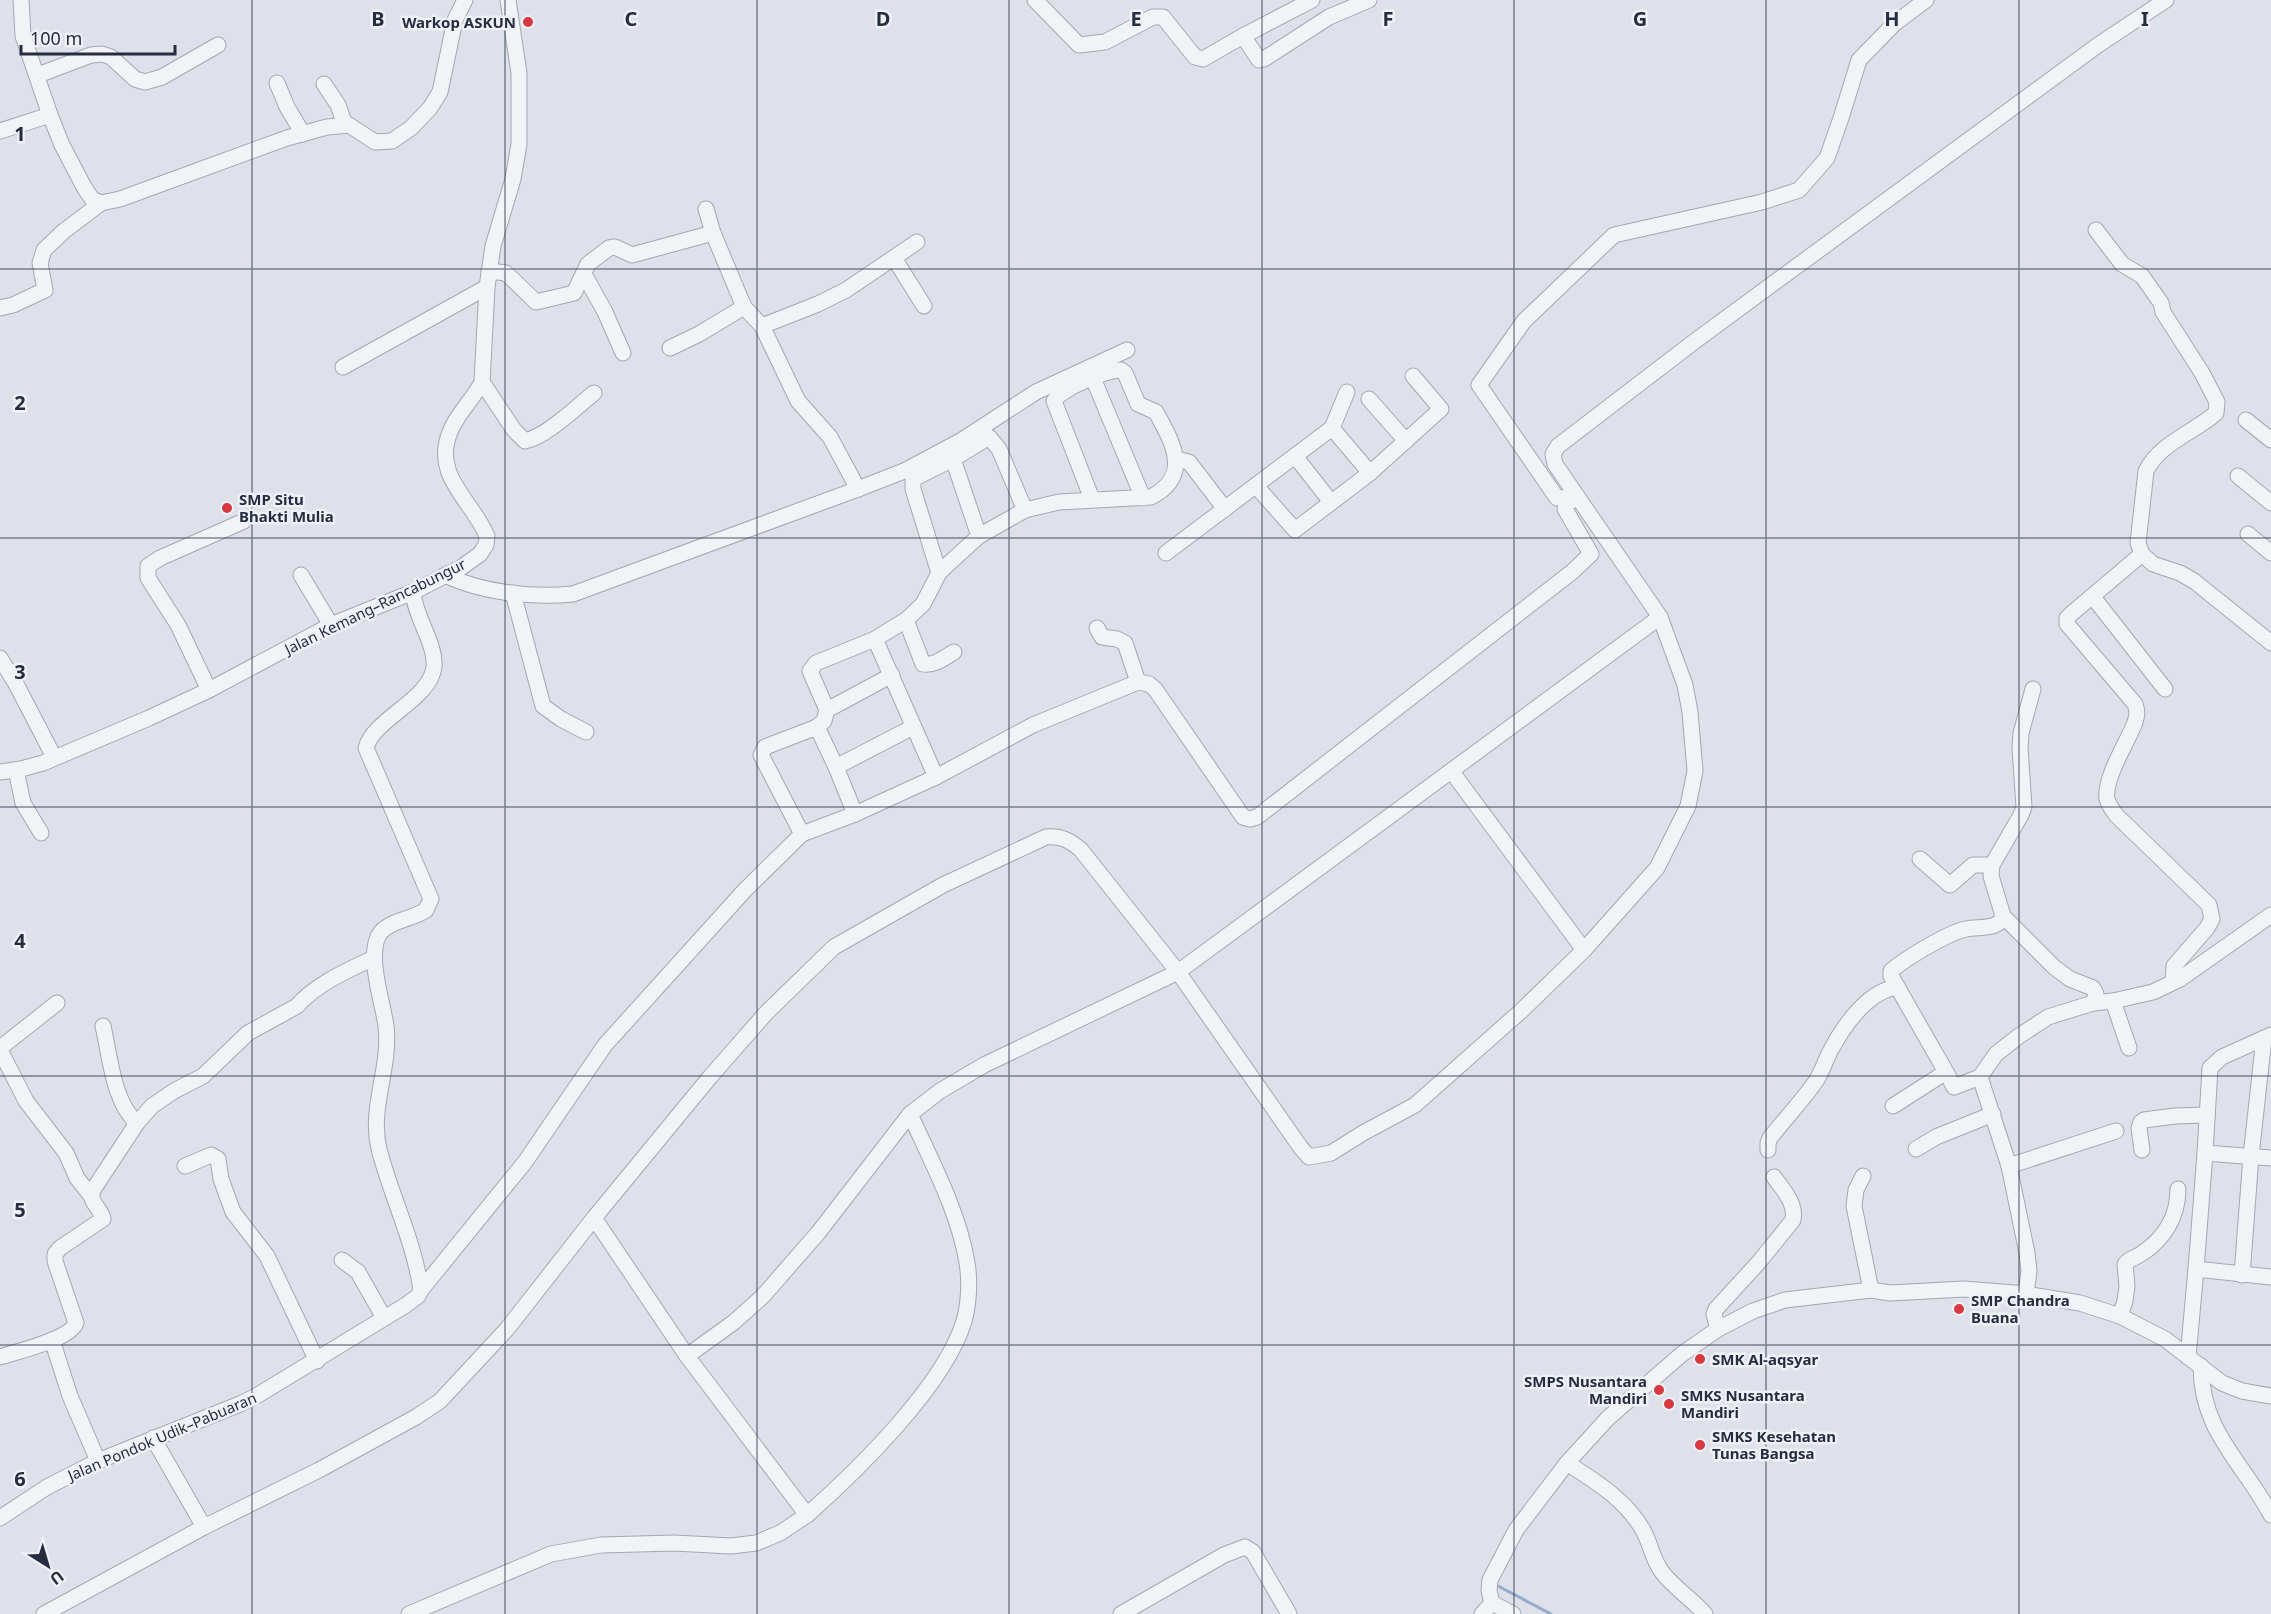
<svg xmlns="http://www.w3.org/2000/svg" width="2271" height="1614" viewBox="0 0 2271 1614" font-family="'Noto Sans',sans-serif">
  <rect width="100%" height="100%" fill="#dee1e9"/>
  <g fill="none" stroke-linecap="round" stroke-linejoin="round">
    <!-- stream -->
    <path stroke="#96abcc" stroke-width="3" d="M1498 1586 1551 1614"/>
    <!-- minor casing -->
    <g stroke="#a3a7b3" stroke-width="17">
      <g id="minor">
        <path d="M21 0 23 36 50 115 62 145 84 187 92 199 101 203"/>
        <path d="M1035 0 1079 45 1105 42 1153 17H1163L1195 57 1203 59 1243 36 1259 60 1264 59 1329 17 1369 0"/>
        <path d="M1243 36 1312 0"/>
        <path d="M38 75 91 55 102 54 111 57 135 79 145 82 162 77 218 45"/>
        <path d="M277 83 287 107 303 134"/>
        <path d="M324 84 338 105 345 125"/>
        <path d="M0 131 50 115"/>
        <path d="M706 209 713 233 744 307 762 326 798 401 830 437 858 489 904 471 962 440 1036 392 1127 350"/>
        <path d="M2096 230 2122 264 2142 276 2161 303 2163 312 2202 373 2217 402 2216 413C2193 433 2160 443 2146 471L2138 543 2142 554 2153 564 2180 573 2194 581 2271 643"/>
        <path d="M894 258 924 306"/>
        <path d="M489 271 506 273 536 302 574 293 588 264 609 248 615 247 632 255 713 233"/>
        <path d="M584 274 605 312 623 353"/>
        <path d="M0 308 13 305 45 290 40 263 44 250 64 231 101 203 120 199 287 138 327 127 349 125 375 142 392 141 411 128 430 108 440 92 455 20 465 0"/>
        <path d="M762 326 818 304 846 290 917 242"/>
        <path d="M670 348 699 334 744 307"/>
        <path d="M343 367 487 287"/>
        <path d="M1093 378 1143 498"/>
        <path d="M482 382 514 430 525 441C547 436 575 408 594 393"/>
        <path d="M1369 399 1406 441"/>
        <path d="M2246 420 2271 440"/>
        <path d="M1332 428 1370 473"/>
        <path d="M1295 456 1331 502"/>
        <path d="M953 459 979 536"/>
        <path d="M1176 459 1189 462 1225 509"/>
        <path d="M2238 476 2271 503"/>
        <path d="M1256 486 1295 530 1370 473 1441 409 1413 376"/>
        <path d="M1577 497 1557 498 1479 385 1524 321 1614 235 1762 202 1799 190 1827 158 1841 118 1859 60 1894 24 1926 0"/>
        <path d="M2248 534 2271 553"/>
        <path d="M1166 553 1332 428 1347 392"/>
        <path d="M2142 554 2071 614 2067 618V624L2135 704C2138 712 2137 717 2134 725 2126 744 2104 779 2107 799 2109 806 2113 811 2117 816L2209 905 2212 919 2207 928 2174 966 2173 982"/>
        <path d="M939 573 913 489V479L953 459 989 437 999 449 1025 510"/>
        <path d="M301 575 331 625"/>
        <path d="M445 575C483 593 532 598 573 594L858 489"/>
        <path d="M513 593 543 706 561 719 586 732"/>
        <path d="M2093 597 2165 689"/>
        <path d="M906 620 923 664C934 666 944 658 954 652"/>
        <path d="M1097 628 1102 637 1117 639 1125 643 1138 682"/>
        <path d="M875 639 936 777"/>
        <path d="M0 658 15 682 54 757"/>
        <path d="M209 690 178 625 148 578V566L160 558 244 521"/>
        <path d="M827 710 892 675"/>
        <path d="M836 767 817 727 824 721 827 710 810 671 816 663 875 639 906 620 923 604 939 573 945 567 979 536 1025 510 1059 502 1151 497C1192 476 1173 443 1156 412L1138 404 1125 373 1121 370C1107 370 1060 389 1054 401L1092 499"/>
        <path d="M16 770 23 803 41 833"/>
        <path d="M0 772 21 769 43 763 149 718 209 690 331 625 413 592 462 567 480 554 486 545 487 536C472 500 432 476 450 432 457 413 473 400 482 382L487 287 493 246 513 179 519 144V73L508 0"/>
        <path d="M1452 772 1584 950"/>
        <path d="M855 814 836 767 913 727"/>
        <path d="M802 834 761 755 765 747 817 727"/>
        <path d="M1920 859 1950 885 1973 865H1992"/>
        <path d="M2003 916 2054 967 2070 979 2093 988 2096 994 2093 1003"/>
        <path d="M2113 1001 2129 1048"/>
        <path d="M103 1026C110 1056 113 1102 137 1123"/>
        <path d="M0 1048 57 1003"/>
        <path d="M0 1050 26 1101 66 1153 77 1178 91 1196"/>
        <path d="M1946 1072 1891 976V971C1903 960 1949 932 1966 929 1978 926 1999 931 2003 916L1991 876 1992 865 2021 815 2024 807 2020 748 2021 733 2033 689"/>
        <path d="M1980 1077 2009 1166 2027 1253 2029 1271 2026 1294"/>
        <path d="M1893 1106 1946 1072 1954 1087 1980 1077 1996 1054 2019 1036 2048 1017 2093 1003 2113 1001 2153 992 2180 979 2271 915"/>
        <path d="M1916 1149 1936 1137 1993 1114"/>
        <path d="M1768 1150V1143L1770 1138C1785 1119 1802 1101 1816 1081 1823 1070 1826 1058 1832 1048 1845 1024 1869 990 1898 987"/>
        <path d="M2142 1150 2139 1128 2141 1122 2144 1120 2175 1116 2207 1115"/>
        <path d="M2205 1153 2210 1068 2222 1057 2271 1035"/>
        <path d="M185 1166 211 1155 218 1159 221 1179 233 1212 267 1256 317 1361"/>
        <path d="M2009 1166 2116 1131"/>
        <path d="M1863 1176 1856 1190 1854 1206 1871 1290"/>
        <path d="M594 1218 687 1356"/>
        <path d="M342 1260 358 1272 384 1318"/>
        <path d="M2196 1269 2205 1153 2271 1158"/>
        <path d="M2242 1275 2251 1156 2264 1038"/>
        <path d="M421 1290 525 1162 605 1045 745 890 802 834 855 814 936 777 1033 725 1138 682 1149 684 1155 689 1243 817 1250 819 1257 817 1572 572 1591 554 1565 509 1567 504 1577 497"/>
        <path d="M2120 1316 2125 1301 2127 1286 2125 1264C2129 1259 2135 1258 2141 1254 2164 1239 2178 1217 2178 1189"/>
        <path d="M1718 1329 1714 1314 1716 1309 1759 1262 1793 1220C1796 1203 1784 1191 1774 1177"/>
        <path d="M52 1340 70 1396 98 1461"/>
        <path d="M0 1357C18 1351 69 1340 76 1323L55 1261V1254L60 1248 103 1219C101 1207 88 1203 93 1190L137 1123 152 1106 174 1091 203 1076 248 1033 297 1006C316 984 348 970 374 958"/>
        <path d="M2188 1357 2196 1269 2271 1277"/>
        <path d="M2201 1366C2201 1432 2243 1462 2271 1515"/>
        <path d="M153 1438 204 1527"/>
        <path d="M1567 1463C1596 1482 1625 1499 1643 1530 1651 1544 1652 1559 1662 1572 1674 1588 1692 1599 1705 1614"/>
        <path d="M807 1515C857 1471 945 1385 964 1321 969 1304 970 1280 967 1263 959 1212 931 1161 910 1114"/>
        <path d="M0 1518 47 1487 98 1461 240 1404 258 1395 406 1305 418 1296 421 1290C414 1241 391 1196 379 1149 369 1107 391 1068 386 1026 383 1003 365 951 381 932 391 920 413 919 426 910L431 899 366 748C373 719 430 700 434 667 436 643 415 618 413 592"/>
        <path d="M44 1614 204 1527 319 1470 416 1417 440 1401 507 1329 594 1218 710 1077 767 1012 834 947 943 885 1046 837C1061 836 1070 840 1081 850L1178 972 1301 1148 1309 1157 1331 1153 1363 1133 1415 1105 1520 1012 1584 950 1657 868 1688 806 1695 771 1690 712 1685 685 1660 617 1555 464 1553 454 1558 446 1695 341 2098 45 2166 0"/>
        <path d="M409 1614 551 1554 601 1545 674 1543 731 1546 756 1543 780 1533 807 1515 687 1356 734 1322 763 1296 818 1233 910 1114 940 1091 984 1065 1178 972 1660 617"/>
        <path d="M1121 1614 1224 1555 1245 1547 1253 1552 1289 1614"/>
        <path d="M1482 1614 1492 1603"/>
        <path d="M1513 1614 1492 1603 1489 1590 1490 1580 1516 1530 1567 1463 1608 1418 1682 1354 1718 1329 1753 1311 1785 1300 1871 1290 1890 1293 1964 1289 2026 1294 2080 1303 2120 1316 2165 1339 2222 1383 2242 1391 2271 1396"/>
      </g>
    </g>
    <!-- minor -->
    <use href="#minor" stroke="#f1f3f7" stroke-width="15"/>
  </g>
  <!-- grid -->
  <path fill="none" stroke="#262d41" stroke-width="1.5" stroke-opacity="0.55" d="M252 0V1614M505 0V1614M757 0V1614M1009 0V1614M1262 0V1614M1514 0V1614M1766 0V1614M2019 0V1614M0 269H2271M0 538H2271M0 807H2271M0 1076H2271M0 1345H2271"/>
  <!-- markers -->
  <g fill="#d93841" stroke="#eef1f6" stroke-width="2">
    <circle cx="528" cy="22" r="6"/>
    <circle cx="227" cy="508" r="6"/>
    <circle cx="1959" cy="1309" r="6"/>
    <circle cx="1700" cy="1359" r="6"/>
    <circle cx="1659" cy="1390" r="6"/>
    <circle cx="1669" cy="1404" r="6"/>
    <circle cx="1700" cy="1445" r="6"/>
  </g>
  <g text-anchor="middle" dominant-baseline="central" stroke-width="5" stroke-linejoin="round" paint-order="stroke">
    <!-- poi labels -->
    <g font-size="15" font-weight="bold" fill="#262d41" stroke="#eef1f6" text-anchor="start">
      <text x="516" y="22" text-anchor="end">Warkop ASKUN</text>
      <text x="239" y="499">SMP Situ<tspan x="239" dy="17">Bhakti Mulia</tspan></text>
      <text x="1971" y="1300">SMP Chandra<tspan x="1971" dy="17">Buana</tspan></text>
      <text x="1712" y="1359">SMK Al-aqsyar</text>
      <text x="1647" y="1381" text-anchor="end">SMPS Nusantara<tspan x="1647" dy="17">Mandiri</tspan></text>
      <text x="1681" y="1395">SMKS Nusantara<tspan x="1681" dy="17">Mandiri</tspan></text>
      <text x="1712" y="1436">SMKS Kesehatan<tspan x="1712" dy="17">Tunas Bangsa</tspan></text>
    </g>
    <!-- street labels -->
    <g font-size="15" fill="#262d41" stroke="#eef1f6">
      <text transform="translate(375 606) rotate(-26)">Jalan Kemang–Rancabungur</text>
      <text transform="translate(162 1436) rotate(-23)">Jalan Pondok Udik–Pabuaran</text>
    </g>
  </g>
  <g font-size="20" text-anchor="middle" font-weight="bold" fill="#262d41" stroke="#eef1f6" stroke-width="5" stroke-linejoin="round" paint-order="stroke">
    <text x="378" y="26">B</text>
    <text x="631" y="26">C</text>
    <text x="883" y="26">D</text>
    <text x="1136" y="26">E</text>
    <text x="1388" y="26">F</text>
    <text x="1640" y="26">G</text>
    <text x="1892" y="26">H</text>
    <text x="2145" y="26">I</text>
    <text x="20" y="141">1</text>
    <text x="20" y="410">2</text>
    <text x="20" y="679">3</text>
    <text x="20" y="948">4</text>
    <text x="20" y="1217">5</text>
    <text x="20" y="1486">6</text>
  </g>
  <!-- north arrow -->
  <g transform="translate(48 1566) rotate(143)" stroke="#eef1f6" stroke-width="4.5" paint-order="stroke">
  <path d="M0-4.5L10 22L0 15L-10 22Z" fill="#262d41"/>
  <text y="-9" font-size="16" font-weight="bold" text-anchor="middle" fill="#262d41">U</text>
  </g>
  <!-- scale -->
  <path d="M21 45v9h154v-9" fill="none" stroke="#262d41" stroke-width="3"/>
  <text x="30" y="45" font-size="18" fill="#262d41" stroke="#eef1f6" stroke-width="4.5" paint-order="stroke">100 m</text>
</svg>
